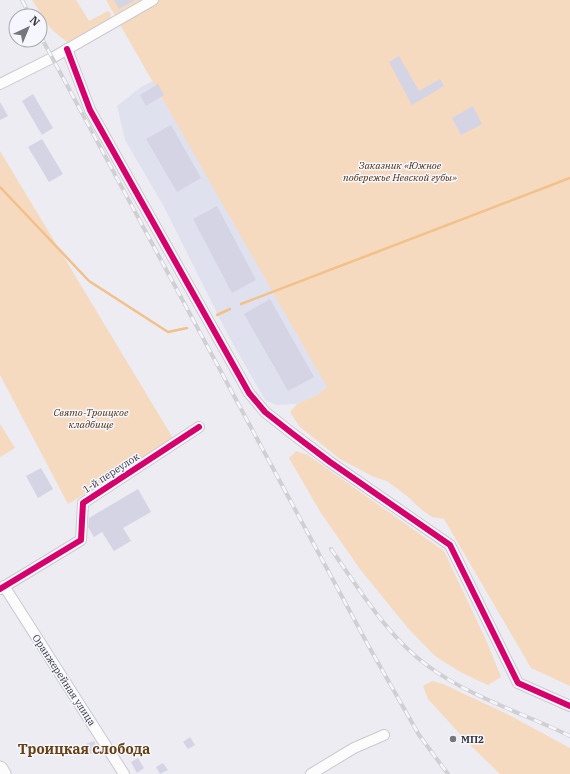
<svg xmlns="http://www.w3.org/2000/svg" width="570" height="774" viewBox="0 0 570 774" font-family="'IBM Plex Serif',serif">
  <rect width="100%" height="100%" fill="#ececf2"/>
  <!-- built -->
  <path fill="#e0e1ee" d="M172 71 345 373 317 395 297 404 276 405 265 400 228 335 163 205 125 140 117 106 141 87Z"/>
  <!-- green -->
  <g fill="#f5dac0">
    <path d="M32 0H76L89 21 108 11 111 14 110 19C95 26 83 36 67 42L51 29Z"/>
    <path d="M106 0H570V686L531 668 444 519 432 517 422 510 407 496 387 481 374 477 340 459 300 427 290 412 297 404 317 395 327 387Z"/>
    <path d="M0 151 174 440 68 504 0 375Z"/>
    <path d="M0 424 15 448 0 457Z"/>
    <path d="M296 451 308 455 336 475 444 551 486 640 501 677 488 685 462 673 435 656 407 627 360 569 321 513 289 458Z"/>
    <path d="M432 681 443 684 505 713 570 748V774H500L469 744 428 699 423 686Z"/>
  </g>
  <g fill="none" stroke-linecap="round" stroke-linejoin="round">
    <!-- stream -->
    <g stroke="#f2c088" stroke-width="2.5">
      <path d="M0 187 89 281 168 332 187 328"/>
      <path d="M241 304 570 178"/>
      <path d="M217 315 230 309"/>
    </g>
  </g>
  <!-- building -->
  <g fill="#d4d4e5">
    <path d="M114 0H135L119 9Z"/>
    <path d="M399 56 419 91 440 79 444 86 412 105 389 62Z"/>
    <path d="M158 84 164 95 146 106 140 95Z"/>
    <path d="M33 94 53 128 42 135 22 101Z"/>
    <path d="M0 102 8 116 0 120Z"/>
    <path d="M473 106 482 124 461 135 452 118Z"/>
    <path d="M171 125 201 178 177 192 146 139Z"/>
    <path d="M42 139 63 174 49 182 28 147Z"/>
    <path d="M217 206 256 280 232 293 193 219Z"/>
    <path d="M270 299 314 377 288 391 244 314Z"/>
    <path d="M41 468 53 489 38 498 26 476Z"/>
    <path d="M138 489 151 512 123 528 131 541 114 551 102 532 94 537 88 527 89 518Z"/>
    <path d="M190 737 195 745 188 749 183 742Z"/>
    <path d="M94 741 98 751 90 754 86 744Z"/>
    <path d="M138 758 144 768 137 773 131 762Z"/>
    <path d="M163 763 168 770 160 774 156 767Z"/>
  </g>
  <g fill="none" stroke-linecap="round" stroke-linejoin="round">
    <!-- street casing -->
    <g stroke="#cacacf" stroke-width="12">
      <g id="street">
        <path d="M67 49 90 110 249 393 265 412 293 434 330 462 450 545 518 683 570 706"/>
        <path d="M0 84 52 58 153 0"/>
        <path d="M4 586 124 774"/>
        <path d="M0 589 81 540 83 503 199 427"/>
        <path d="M311 774 354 748 384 735"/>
      </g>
    </g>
    <!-- primary casing -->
    <g stroke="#cacacf" stroke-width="17">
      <path id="primary" d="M0 769 3 774"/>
    </g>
    <!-- street -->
    <use href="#street" stroke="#fcfcfd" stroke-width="10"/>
    <!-- primary -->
    <use href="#primary" stroke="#fcfcfd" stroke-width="15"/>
    <!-- rail casing -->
    <g stroke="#d0d0d3" stroke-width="4">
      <g id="rail">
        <path d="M22 0 30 16"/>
        <path d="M40 35 368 645 419 735 448 774"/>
        <path d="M331 549C360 590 387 636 428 666 468 696 525 714 570 736"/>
      </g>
    </g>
    <!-- rail -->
    <use href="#rail" stroke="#f6f6ff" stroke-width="2.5" stroke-dasharray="8" stroke-linecap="butt"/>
    <!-- cycleway casing -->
    <g stroke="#f6f6ff" stroke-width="8">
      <g id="cycleway">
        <path d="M67 49 90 110 249 393 265 412 293 434 330 462 450 545 518 683 570 706"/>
        <path d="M0 589 81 540 83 503 199 427"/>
      </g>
    </g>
    <!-- cycleway -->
    <use href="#cycleway" stroke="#d6006c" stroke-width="6"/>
  </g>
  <!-- markers -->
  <circle fill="#76767c" stroke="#f6f6ff" stroke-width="1.5" cx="453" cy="739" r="4"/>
  <g text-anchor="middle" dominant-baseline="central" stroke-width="3" stroke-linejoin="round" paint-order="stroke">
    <!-- park labels -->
    <g font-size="10" font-style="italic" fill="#4f320f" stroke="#f6f6ff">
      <text x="400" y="165">Заказник «Южное<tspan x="400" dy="12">побережье Невской губы»</tspan></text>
      <text x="91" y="412">Свято-Троицкое<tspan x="91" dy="12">кладбище</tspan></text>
    </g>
    <!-- street labels -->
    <g font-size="10" fill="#36363c" stroke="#f6f6ff">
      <text transform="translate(111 473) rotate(-33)">1-й переулок</text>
      <text transform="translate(64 680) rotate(57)">Оранжерейная улица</text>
    </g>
    <!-- poi labels -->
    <g font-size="10" font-weight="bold" fill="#36363c" stroke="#f6f6ff" text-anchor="start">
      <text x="461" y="739">МП2</text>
    </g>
    <!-- district labels -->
    <g font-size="14" font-weight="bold" fill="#664010" stroke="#f6f6ff">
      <text x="84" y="749">Троицкая слобода</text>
    </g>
  </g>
  <!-- north arrow -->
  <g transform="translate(28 28) rotate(44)"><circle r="19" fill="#f6f6ff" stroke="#a9a9b1"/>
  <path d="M0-3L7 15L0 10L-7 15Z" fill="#76767c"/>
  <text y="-6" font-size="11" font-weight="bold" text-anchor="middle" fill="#36363c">N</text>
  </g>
</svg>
